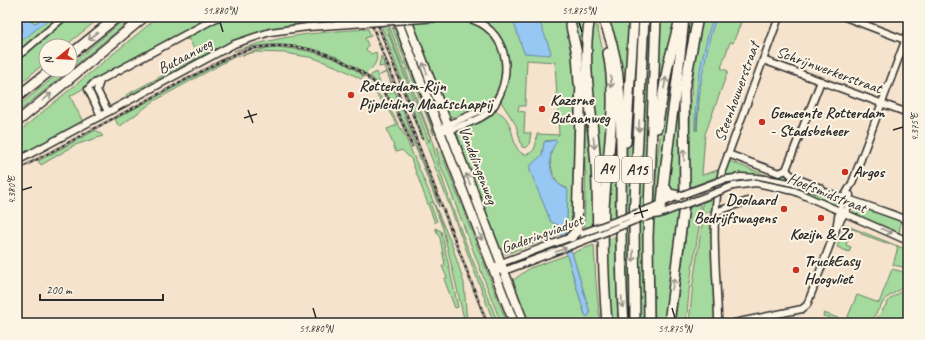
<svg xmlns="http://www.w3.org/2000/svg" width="925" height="340" viewBox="0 0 925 340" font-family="Caveat,sans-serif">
  <rect width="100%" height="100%" fill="#f5e3cd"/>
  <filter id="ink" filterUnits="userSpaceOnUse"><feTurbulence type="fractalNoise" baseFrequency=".025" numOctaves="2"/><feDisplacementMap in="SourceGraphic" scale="8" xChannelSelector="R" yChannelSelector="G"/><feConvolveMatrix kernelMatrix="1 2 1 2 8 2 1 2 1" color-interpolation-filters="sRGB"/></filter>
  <g filter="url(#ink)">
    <!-- green -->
    <g fill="#a4da9d" stroke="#688264" fill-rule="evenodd">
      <path d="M17 17H58L17 52Z"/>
      <path d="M67 17H101L65 46H46V62L17 86V61Z"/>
      <path d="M127 17H134L17 113V107L63 70H70V65Z"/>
      <path d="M158 17H211L70 96 83 122 17 158V133Z"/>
      <path d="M223 17H363L364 20C333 22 300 22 270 29 220 41 172 74 127 98L126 95 196 58 193 52 195 51 189 39 187 40 185 38Z"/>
      <path d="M378 17 383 19 429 142 430 138 390 35 386 17 432 140C446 202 475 263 498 323H494Z"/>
      <path d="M475 17H565L576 67 572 229 566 232 563 222 567 219V188L559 185C550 171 547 155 556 140L545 141 542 155 530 169 551 222 557 224 561 234 506 254 498 250 457 134 460 128 480 121 496 111C517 119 509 147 523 154 536 155 536 144 537 134L559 135 555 62 527 60 525 106H519L518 111 525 112 524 133H531L529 145 526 148 522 147 516 125 501 102C516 67 511 36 475 17Z"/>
      <path d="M572 17H586L581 41 580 66Z"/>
      <path d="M594 17C615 79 606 142 600 206L589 42Z"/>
      <path d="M605 17H630L627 99 624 98Z"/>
      <path d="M636 17H640L632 323H628C621 221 630 120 636 17Z"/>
      <path d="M647 17H654L645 323H639L638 188Z"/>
      <path d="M660 17H678L657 117Z"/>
      <path d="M684 17H694L680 103 679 213 665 323H655C652 256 652 188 662 122 667 86 676 52 684 17ZM677 198V206L658 217V204Z"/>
      <path d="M703 17H714C701 56 698 90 697 131 699 93 702 52 716 17H743L733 43 730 42 721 68 728 71 705 134 702 175 718 170 717 177 690 187C689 130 689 73 703 17Z"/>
      <path d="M457 21C487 23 507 44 502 74 501 81 500 88 495 94 485 106 470 112 456 118L447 115 411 23Z"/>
      <path d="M392 27 396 30 433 130 434 135Z"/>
      <path d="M368 29 371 36 365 38 368 45 366 50 372 54 376 52C379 62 373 67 366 74 327 48 281 37 234 51 280 35 321 32 368 29Z"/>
      <path d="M267 48C297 46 341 55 364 77L361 79 340 68 314 58 285 53 255 52 234 57 154 101 119 127 115 119 227 59Z"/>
      <path d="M381 56 438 201 439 207C420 162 406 109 370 76L376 72 382 88 386 86 389 93 394 91 387 72 380 75 386 72 384 66 379 67Z"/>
      <path d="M368 78V83L387 104 405 136 452 245 464 283 467 323H461L459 320 464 319 443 229 433 202 430 203 437 221 435 223 411 159 402 150 396 152 387 129 397 125 386 106 371 88 369 90 366 87Z"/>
      <path d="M616 93 615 219 606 222Z"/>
      <path d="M584 100 593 188 594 226 588 229 584 226 586 171H585Z"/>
      <path d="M96 130 103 136 72 146V147L41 165 38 161Z"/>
      <path d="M451 144 492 251 448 145Z"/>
      <path d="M436 147 441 152 507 323H501L440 164Z"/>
      <path d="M729 161 774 178 775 174 786 175 788 179 819 188C787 181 756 171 724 175Z"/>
      <path d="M793 187 837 197 834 207Z"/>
      <path d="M713 199 711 211 703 214 702 203Z"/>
      <path d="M857 203 901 219 899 235 852 216Z"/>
      <path d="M700 204V222L690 282 686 323H675L689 208Z"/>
      <path d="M711 215 715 323H689L693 283 703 218Z"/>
      <path d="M845 225 905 249 908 268 893 265 898 247 861 234 862 232 852 229 846 245 851 247 849 252 837 247Z"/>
      <path d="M435 228 441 231 458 307 455 308 444 279 447 278 442 266 445 265 440 238Z"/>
      <path d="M615 237 618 323H609L605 241Z"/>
      <path d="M594 245 596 282 600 323H528L512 281 530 268 567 255 585 315 590 313 572 253Z"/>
      <path d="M892 269 908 273V284L885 299 870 323H828L830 318 823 316 824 313 846 321 857 295 879 303Z"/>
      <path d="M908 287V323H874L890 299Z"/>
    </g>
    <!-- water -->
    <g fill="#97c7f3" stroke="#6c89a3">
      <path d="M18 17H24L35 23 39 21V17H51L17 45V35L22 31 23 27Z"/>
      <path d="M512 17H538L551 52 550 55 524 53Z"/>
      <path d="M713 17H716L710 37 701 81 695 131C694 93 702 53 713 17Z"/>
      <path d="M556 140 557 142C547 151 548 177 560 185 562 187 566 188 568 190L567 216V219L563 222 590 313 588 317 585 315 558 225 551 222 530 171V166L542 155 544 142Z"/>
    </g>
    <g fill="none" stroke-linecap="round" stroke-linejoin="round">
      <!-- minor casing -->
      <g stroke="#2b2b2b" stroke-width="9">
        <g id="minor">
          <path d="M845 17 905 40"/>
          <path d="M17 57 64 17"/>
          <path d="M763 60 908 113"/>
          <path d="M100 81 97 90 108 112"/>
          <path d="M101 116 88 89 93 84 218 17"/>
          <path d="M445 126 495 104"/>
          <path d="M445 130C452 130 459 126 466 124 474 121 483 118 490 111 493 108 496 102 498 98 516 64 501 21 460 17"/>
          <path d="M728 154 779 173 786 170"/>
          <path d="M17 161 234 44 270 32 308 27"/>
          <path d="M786 170 821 81"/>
          <path d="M786 170 793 177 821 188"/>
          <path d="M741 177C799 179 854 201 908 220"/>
          <path d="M794 191 908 241"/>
          <path d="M662 203 679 196"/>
          <path d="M715 212 748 201"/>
          <path d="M836 228 848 207 850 195"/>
          <path d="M493 270 504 271 591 238"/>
          <path d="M493 270 501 263 574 236"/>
          <path d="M720 323 718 318C717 270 709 218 722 171L779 17"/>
          <path d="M734 323 802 309 807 305 836 229C838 212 843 197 852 183L908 33"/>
        </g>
      </g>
      <!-- major casing -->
      <g stroke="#2b2b2b" stroke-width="11">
        <g id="major">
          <path d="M396 17 514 323"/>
          <path d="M406 17 524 323"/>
        </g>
      </g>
      <!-- highway casing -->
      <g stroke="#2b2b2b" stroke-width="12">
        <g id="highway">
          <path d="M569 17 577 54 579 83"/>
          <path d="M590 17C581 65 592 107 595 154 598 181 597 209 598 237"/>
          <path d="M602 17C621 57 620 100 621 143 622 203 619 263 624 323"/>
          <path d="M70 55 117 17"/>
          <path d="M17 97 51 70"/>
          <path d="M17 122 144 17"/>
          <path d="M657 128 668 65 679 23"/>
          <path d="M626 142 634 17"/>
          <path d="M664 185 669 194 679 196"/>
          <path d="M662 203C667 141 679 79 684 17"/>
          <path d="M571 237 577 231V226L581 77"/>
          <path d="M607 323C604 285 602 246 604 208 607 157 618 103 608 53"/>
          <path d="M635 323 634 220 644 17"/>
          <path d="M649 323 648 237 656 17"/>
          <path d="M669 323 685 198 684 90 698 17"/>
        </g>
      </g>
      <!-- minor -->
      <use href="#minor" stroke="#fcf5e5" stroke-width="6"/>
      <!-- major -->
      <use href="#major" stroke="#fcf5e5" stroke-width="8"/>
      <!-- highway -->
      <use href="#highway" stroke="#fcf5e5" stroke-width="9"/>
      <!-- rail casing -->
      <g stroke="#2b2b2b" stroke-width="2.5">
        <g id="rail">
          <path d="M369 17 487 323"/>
          <path d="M375 17 422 138"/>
          <path d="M17 25 24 17"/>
          <path d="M17 170 228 57C280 32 353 51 388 98 399 112 405 130 412 146"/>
        </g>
      </g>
      <!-- rail -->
      <use href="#rail" stroke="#fcf5e5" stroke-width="1" stroke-dasharray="3" stroke-linecap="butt"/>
      <!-- minor-bridge casing -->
      <g stroke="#2b2b2b" stroke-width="9" stroke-linecap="butt">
        <g id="minor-bridge">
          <path d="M308 27 452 17"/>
          <path d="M679 196 722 180 741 177"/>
          <path d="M583 233 659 205"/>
          <path d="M591 238 643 217 660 214 733 186 756 183 794 191"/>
        </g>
      </g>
      <!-- highway-bridge casing -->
      <g stroke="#2b2b2b" stroke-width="12" stroke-linecap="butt">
        <path id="highway-bridge" d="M643 217 660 208 662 203"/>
      </g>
      <!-- minor-bridge -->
      <use href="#minor-bridge" stroke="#fcf5e5" stroke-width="6"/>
      <!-- highway-bridge -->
      <use href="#highway-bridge" stroke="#fcf5e5" stroke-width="9"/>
    </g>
    <!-- one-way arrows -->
    <defs><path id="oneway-shaft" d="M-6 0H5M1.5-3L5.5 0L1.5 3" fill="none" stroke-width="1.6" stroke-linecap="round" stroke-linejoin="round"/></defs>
    <g stroke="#949088">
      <use href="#oneway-shaft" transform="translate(93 36) rotate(141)"/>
      <use href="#oneway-shaft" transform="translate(425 68) rotate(-111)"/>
      <use href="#oneway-shaft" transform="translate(611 82) rotate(87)"/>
      <use href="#oneway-shaft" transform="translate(665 83) rotate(-80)"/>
      <use href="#oneway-shaft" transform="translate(47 97) rotate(-40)"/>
      <use href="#oneway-shaft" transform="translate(639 126) rotate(93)"/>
      <use href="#oneway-shaft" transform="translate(594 143) rotate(84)"/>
      <use href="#oneway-shaft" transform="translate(684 155) rotate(-91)"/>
      <use href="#oneway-shaft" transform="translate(468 179) rotate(-111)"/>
      <use href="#oneway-shaft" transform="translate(887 231) rotate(23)"/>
      <use href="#oneway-shaft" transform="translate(480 235) rotate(69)"/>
      <use href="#oneway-shaft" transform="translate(561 250) rotate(-20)"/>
      <use href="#oneway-shaft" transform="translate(633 256) rotate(91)"/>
      <use href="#oneway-shaft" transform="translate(673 284) rotate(-81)"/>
      <use href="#oneway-shaft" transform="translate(622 302) rotate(86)"/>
    </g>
  </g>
  <!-- ticks -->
  <path fill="none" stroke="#2b2b2b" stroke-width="1.5" d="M220 22 223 32M579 22 582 32M248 110 253 123M244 118 257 114M893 130 903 127M22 190 32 187M639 205 643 218M634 214 648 210M313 308 316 318M672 308 675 318"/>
  <!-- markers -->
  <g fill="#c8321e" stroke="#fcf5e5" stroke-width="1.5">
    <circle cx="351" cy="95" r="4"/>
    <circle cx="542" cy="109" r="4"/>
    <circle cx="762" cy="122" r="4"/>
    <circle cx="845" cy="172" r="4"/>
    <circle cx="784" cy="209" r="4"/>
    <circle cx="821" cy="218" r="4"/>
    <circle cx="796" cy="270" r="4"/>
  </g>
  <g text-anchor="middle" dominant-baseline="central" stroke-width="4" stroke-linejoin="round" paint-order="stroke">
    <!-- shield labels -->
    <g fill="#fcf5e5" stroke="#6a6863" stroke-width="1">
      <rect x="595" y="156" width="24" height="26" rx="3"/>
      <rect x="622" y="157" width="30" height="26" rx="3"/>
    </g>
    <g font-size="15" font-weight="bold" fill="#2b2b2b">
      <text x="607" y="169">A4</text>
      <text x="637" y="170">A15</text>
    </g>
    <!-- street labels -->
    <g font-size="16" fill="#2b2b2b" stroke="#fcf5e5">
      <text transform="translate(185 56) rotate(-28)">Butaanweg</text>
      <text transform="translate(829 70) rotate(20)">Schrijnwerkerstraat</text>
      <text transform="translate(737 92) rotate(-70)">Steenhouwerstraat</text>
      <text transform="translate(478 165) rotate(69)">Vondelingenweg</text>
      <text transform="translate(827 193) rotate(22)">Hoefsmidstraat</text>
      <text transform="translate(542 234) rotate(-20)">Gaderingviaduct</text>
    </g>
    <!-- poi labels -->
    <g font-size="16" font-weight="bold" fill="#2b2b2b" stroke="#fcf5e5" text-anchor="start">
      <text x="359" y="86">Rotterdam-Rijn<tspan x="359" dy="18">Pijpleiding Maatschappij</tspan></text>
      <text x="550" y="100">Kazerne<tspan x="550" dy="18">Butaanweg</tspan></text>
      <text x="770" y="113">Gemeente Rotterdam<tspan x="770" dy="18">- Stadsbeheer</tspan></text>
      <text x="853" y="172">Argos</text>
      <text x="776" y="200" text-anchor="end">Doolaard<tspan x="776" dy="18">Bedrijfswagens</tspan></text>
      <text x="821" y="234" text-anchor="middle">Kozijn &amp; Zo</text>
      <text x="804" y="261">TruckEasy<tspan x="804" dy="18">Hoogvliet</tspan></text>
    </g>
  </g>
  <!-- margin -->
  <rect width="925" height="340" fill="none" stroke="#fcf5e5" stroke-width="44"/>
  <!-- north arrow -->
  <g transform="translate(58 58) rotate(252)"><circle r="19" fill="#fcf5e5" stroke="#a8a49b"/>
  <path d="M0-3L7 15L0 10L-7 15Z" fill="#c8321e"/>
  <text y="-6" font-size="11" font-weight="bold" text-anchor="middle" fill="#2b2b2b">N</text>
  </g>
  <!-- scale -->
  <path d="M40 294v6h123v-6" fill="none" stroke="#2b2b2b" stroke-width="2"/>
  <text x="46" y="294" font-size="12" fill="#2b2b2b" stroke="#fcf5e5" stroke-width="3" paint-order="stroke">200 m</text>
  <rect x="22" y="22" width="881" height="296" fill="none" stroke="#2b2b2b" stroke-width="1.5"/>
  <g font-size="10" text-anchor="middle" fill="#2b2b2b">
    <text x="220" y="14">51.880°N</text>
    <text x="579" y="14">51.875°N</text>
    <text transform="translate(914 127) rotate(-90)" y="4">4.375°E</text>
    <text transform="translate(11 190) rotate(-90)" y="4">4.380°E</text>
    <text x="316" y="332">51.880°N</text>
    <text x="675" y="332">51.875°N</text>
  </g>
</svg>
